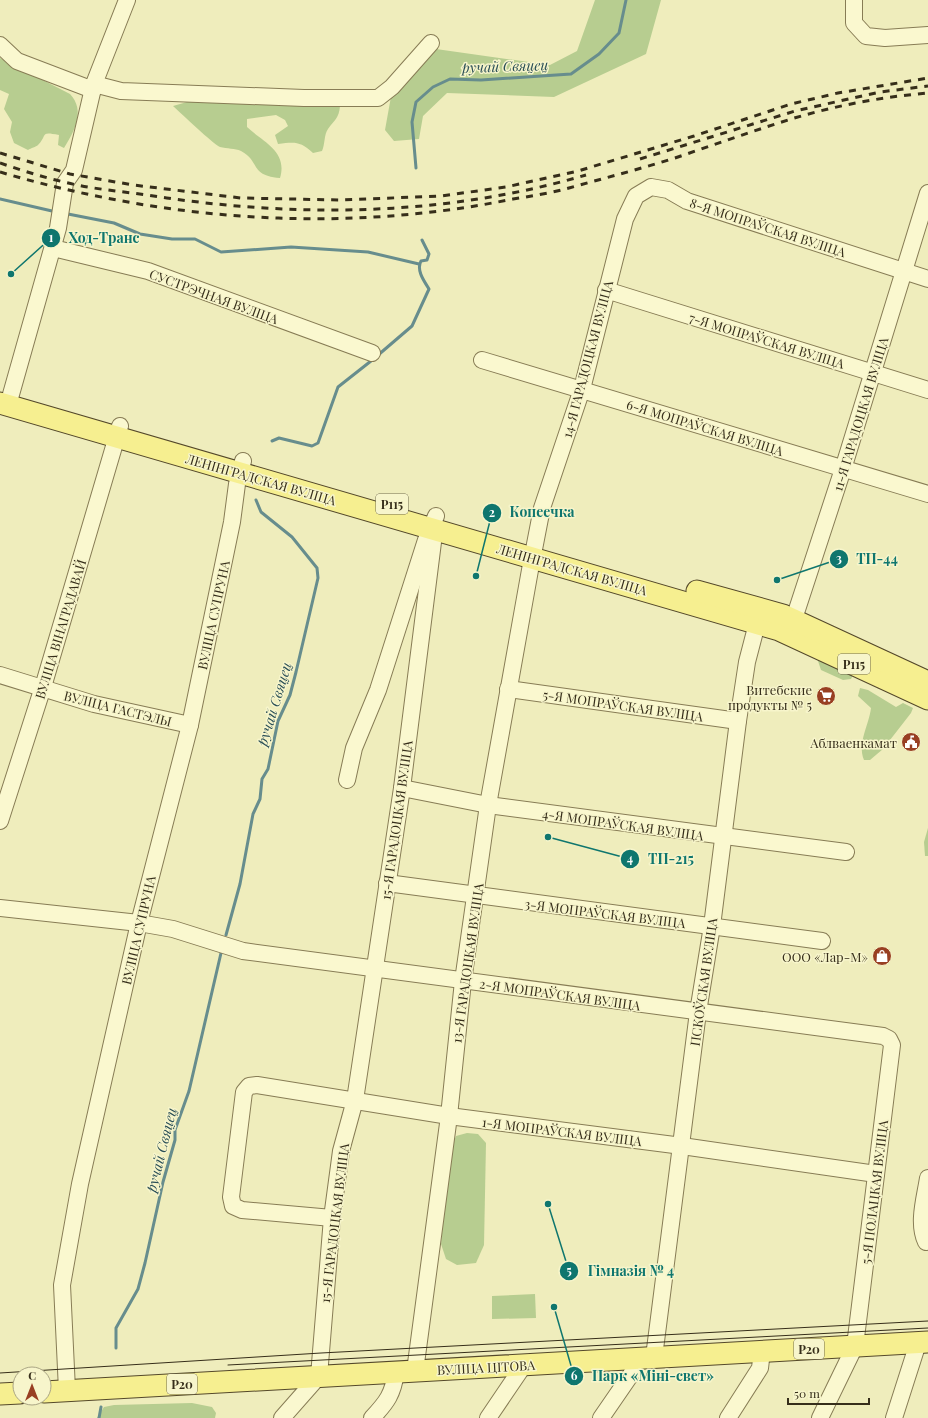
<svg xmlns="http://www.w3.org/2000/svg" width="928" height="1418" viewBox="0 0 928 1418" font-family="'Playfair Display',serif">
  <rect width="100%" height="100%" fill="#efedbc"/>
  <!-- green -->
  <g fill="#b7cd90">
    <path d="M595 0H661L646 54 554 97 447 93 423 116 419 139 394 141 385 130 392 91 436 49 550 65 577 51Z"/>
    <path d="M0 58 70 94C86 111 74 132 64 148L58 145 59 135C39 131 48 135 38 145 36 147 31 148 28 150L14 143 10 132 12 122 4 109 9 94 0 90Z"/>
    <path d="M194 100 340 106C339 119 334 120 328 129 324 134 325 145 322 151L313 153C300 141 295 142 278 144L275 135 288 126 285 120 276 115 247 119V127C263 142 288 151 280 178 249 175 261 162 241 151 235 148 227 149 220 147 212 143 182 114 173 106Z"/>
    <path d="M817 658 853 675 851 679 843 680 821 670Z"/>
    <path d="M860 688 868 690 896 707 903 703 913 708 911 713 883 749 870 760H864C857 743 869 725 871 708L858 696Z"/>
    <path d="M928 828V856H925L924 842Z"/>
    <path d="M467 1133 478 1134 486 1143 484 1245 476 1263 457 1265 446 1259 441 1244 450 1151 456 1136Z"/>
    <path d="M535 1294 536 1318 492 1319V1296Z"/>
    <path d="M192 1403 212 1407 216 1413 215 1418H97L104 1407 114 1405Z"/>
  </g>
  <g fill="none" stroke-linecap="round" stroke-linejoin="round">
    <!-- stream -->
    <g stroke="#678d8d" stroke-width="3">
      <path d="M416 168 412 122 416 102 433 87 450 79 481 80 571 74 599 54 619 33 626 0"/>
      <path d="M0 199 52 211"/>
      <path d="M68 214 114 223 140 234 172 239H195L221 252 291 247 368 252 419 264"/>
      <path d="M377 356 412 326 429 289C424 281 416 270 421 261L427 260 429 254 422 240"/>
      <path d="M272 441 279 438 312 446 318 443 338 387 371 361"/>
      <path d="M226 935 240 884 253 814 260 799 262 779 268 769 278 721 290 695 296 672 318 578 317 568 292 537 261 512 256 500"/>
      <path d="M116 1348V1328L138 1289 145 1263 163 1182 175 1140V1130L189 1091 221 953"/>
      <path d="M99 1418 101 1407"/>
    </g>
    <!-- minor casing -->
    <g stroke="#877c55" stroke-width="18">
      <g id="minor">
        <path d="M854 0V23L866 36 885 38 928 35"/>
        <path d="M0 45 17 61 93 90"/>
        <path d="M94 84 121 91 304 98H378L392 87 431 43"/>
        <path d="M53 248 148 271 372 353"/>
        <path d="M606 290 928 390"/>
        <path d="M482 360 928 494"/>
        <path d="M8 405 58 228 65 183 74 170 94 84 127 0"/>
        <path d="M790 631 843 469 928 193"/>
        <path d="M0 675 94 704 190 725"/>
        <path d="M508 689 738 721"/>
        <path d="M347 780 354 748 378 690 426 540 436 516"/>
        <path d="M402 788 488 805 846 852"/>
        <path d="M0 821 43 687 120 426"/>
        <path d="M387 883 822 941"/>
        <path d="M0 908 139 923 173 929 243 951 883 1036 889 1039 892 1045 855 1346 820 1418"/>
        <path d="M332 1218 242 1210 233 1206 231 1197 244 1092 249 1086 257 1085 449 1116 682 1146 876 1174"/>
        <path d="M926 1242C917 1223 925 1198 928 1178"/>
        <path d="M654 1357 698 1012 712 926 738 721 747 662 760 612"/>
        <path d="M415 1371 449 1116 463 981 488 805 530 570 542 508 582 389 625 219 636 196 651 187 668 190 687 201 928 279"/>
        <path d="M67 1390 62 1285 80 1184 139 923 190 725 232 522 237 484 243 461"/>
        <path d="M282 1418 319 1376 332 1218 341 1151 355 1100 402 788 433 542 432 528"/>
        <path d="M372 1418C387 1402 393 1394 396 1372"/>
        <path d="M488 1418 524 1365"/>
        <path d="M601 1418 632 1373 636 1358"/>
        <path d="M728 1418 760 1368 762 1351"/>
        <path d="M894 1418 918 1343"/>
      </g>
    </g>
    <!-- major casing -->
    <g stroke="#54482a" stroke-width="23">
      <g id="major">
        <path d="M0 403 779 630 928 699"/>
        <path d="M697 591 783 615 928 682"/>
        <path d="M44 1392 928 1342"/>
        <path d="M0 1394 20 1393"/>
      </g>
    </g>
    <!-- minor -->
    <use href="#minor" stroke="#faf8cf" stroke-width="16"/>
    <!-- major -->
    <use href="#major" stroke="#f6ef90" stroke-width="21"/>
    <!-- tram -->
    <g stroke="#362e1a" stroke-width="1">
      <path d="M228 1365 928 1328"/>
      <path d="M0 1373 321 1353 928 1321"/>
    </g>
    <!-- rail -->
    <g stroke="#362e1a" stroke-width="3" stroke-dasharray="7 7" stroke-linecap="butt">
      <path d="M0 153 70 174 133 185 241 198 341 200 441 196 506 187 578 171 694 136 791 104 838 93 928 78"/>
      <path d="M640 159 795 111 880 92 928 86"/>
      <path d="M0 163C21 170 42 177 64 182 91 189 119 191 147 195 293 218 443 217 586 175"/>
      <path d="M0 172C167 221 342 234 513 199 532 196 551 193 569 188 605 178 640 169 675 158 713 145 750 132 788 120 833 106 881 97 928 93"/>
    </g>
  </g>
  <!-- icons -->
  <defs>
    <g id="supermarket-disc" transform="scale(1)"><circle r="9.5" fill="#983f22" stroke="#f7f5cb"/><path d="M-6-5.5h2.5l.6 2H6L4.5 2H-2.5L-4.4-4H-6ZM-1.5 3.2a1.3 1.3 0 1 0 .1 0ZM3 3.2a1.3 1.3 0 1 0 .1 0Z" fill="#fff"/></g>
    <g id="civic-disc" transform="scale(1)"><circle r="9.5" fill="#983f22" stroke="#f7f5cb"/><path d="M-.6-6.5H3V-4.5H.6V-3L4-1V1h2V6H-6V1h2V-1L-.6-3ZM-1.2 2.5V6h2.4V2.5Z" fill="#fff"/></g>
    <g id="shop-disc" transform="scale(1)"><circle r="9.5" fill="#983f22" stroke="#f7f5cb"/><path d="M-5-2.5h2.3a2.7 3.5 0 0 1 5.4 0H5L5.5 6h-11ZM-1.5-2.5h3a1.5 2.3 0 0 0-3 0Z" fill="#fff"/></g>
  </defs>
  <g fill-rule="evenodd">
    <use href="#supermarket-disc" x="826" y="696"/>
    <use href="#civic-disc" x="911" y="742"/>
    <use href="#shop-disc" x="882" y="956"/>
  </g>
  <g text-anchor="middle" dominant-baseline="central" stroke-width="3" stroke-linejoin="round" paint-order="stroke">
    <!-- shield labels -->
    <g fill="#f7f5cb" stroke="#706a4f" stroke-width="1">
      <rect x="376" y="494" width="32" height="20" rx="3"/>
      <rect x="838" y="654" width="32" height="20" rx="3"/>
      <rect x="794" y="1339" width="30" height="20" rx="3"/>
      <rect x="167" y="1374" width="30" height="20" rx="3"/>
    </g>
    <g font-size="12" font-weight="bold" fill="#362e1a">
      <text x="392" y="504">Р115</text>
      <text x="854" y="664">Р115</text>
      <text x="809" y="1349">Р20</text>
      <text x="182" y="1384">Р20</text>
    </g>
    <!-- street labels -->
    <g font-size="13" fill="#362e1a" stroke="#f7f5cb">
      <text transform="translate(768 227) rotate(18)">8-Я МОПРАЎСКАЯ ВУЛІЦА</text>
      <text transform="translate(214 296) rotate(20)">СУСТРЭЧНАЯ ВУЛІЦА</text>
      <text transform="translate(767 340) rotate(17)">7-Я МОПРАЎСКАЯ ВУЛІЦА</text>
      <text transform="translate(587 359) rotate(-75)">14-Я ГАРАДОЦКАЯ ВУЛІЦА</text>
      <text transform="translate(860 414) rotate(-73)">11-Я ГАРАДОЦКАЯ ВУЛІЦА</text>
      <text transform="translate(705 427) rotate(17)">6-Я МОПРАЎСКАЯ ВУЛІЦА</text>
      <text transform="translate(261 479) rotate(16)">ЛЕНІНГРАДСКАЯ ВУЛІЦА</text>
      <text transform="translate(572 569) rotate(16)">ЛЕНІНГРАДСКАЯ ВУЛІЦА</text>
      <text transform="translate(213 615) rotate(-78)">ВУЛІЦА СУПРУНА</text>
      <text transform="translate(60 629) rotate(-73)">ВУЛІЦА ВІНАГРАДАВАЙ</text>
      <text transform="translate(623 705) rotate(8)">5-Я МОПРАЎСКАЯ ВУЛІЦА</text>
      <text transform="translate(118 708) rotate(14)">ВУЛІЦА ГАСТЭЛЫ</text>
      <text transform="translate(396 820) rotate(-82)">15-Я ГАРАДОЦКАЯ ВУЛІЦА</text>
      <text transform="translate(623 824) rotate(8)">4-Я МОПРАЎСКАЯ ВУЛІЦА</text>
      <text transform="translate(605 913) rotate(7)">3-Я МОПРАЎСКАЯ ВУЛІЦА</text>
      <text transform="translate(138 930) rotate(-77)">ВУЛІЦА СУПРУНА</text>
      <text transform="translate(467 963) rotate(-82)">13-Я ГАРАДОЦКАЯ ВУЛІЦА</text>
      <text transform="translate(703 982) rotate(-82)">ПСКОЎСКАЯ ВУЛІЦА</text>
      <text transform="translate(560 994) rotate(8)">2-Я МОПРАЎСКАЯ ВУЛІЦА</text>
      <text transform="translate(562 1131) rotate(7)">1-Я МОПРАЎСКАЯ ВУЛІЦА</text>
      <text transform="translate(874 1192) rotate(-83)">5-Я ПОЛАЦКАЯ ВУЛІЦА</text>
      <text transform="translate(334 1223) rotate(-83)">15-Я ГАРАДОЦКАЯ ВУЛІЦА</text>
      <text transform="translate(486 1367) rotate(-3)">ВУЛІЦА ЦІТОВА</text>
    </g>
    <!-- poi labels -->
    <g font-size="13" fill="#362e1a" stroke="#f7f5cb" text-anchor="end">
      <text x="812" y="689">Витебские<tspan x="812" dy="15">продукты № 5</tspan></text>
      <text x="897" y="742">Аблваенкамат</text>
      <text x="868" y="956">ООО «Лар-М»</text>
    </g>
    <!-- water labels -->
    <g font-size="14" font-style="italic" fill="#294e56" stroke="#f7f5cb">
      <text transform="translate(505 66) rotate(-2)">ручай Свяцец</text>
      <text transform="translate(274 704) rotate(-73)">ручай Свяцец</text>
      <text transform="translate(161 1150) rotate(-76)">ручай Свяцец</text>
    </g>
  </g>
  <!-- callouts -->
  <path fill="none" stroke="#0f766e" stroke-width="1.5" d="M11 274L51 238M476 576L492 513M777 580L839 559M548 837L630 859M548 1204L569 1271M554 1307L574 1376"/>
  <g fill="#0f766e" stroke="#f7f5cb" stroke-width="1.5">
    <circle cx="11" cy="274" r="4"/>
    <circle cx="476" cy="576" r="4"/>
    <circle cx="777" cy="580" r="4"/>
    <circle cx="548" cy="837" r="4"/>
    <circle cx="548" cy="1204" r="4"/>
    <circle cx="554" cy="1307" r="4"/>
    <circle cx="51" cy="238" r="10"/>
    <circle cx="492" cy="513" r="10"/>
    <circle cx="839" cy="559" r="10"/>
    <circle cx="630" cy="859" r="10"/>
    <circle cx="569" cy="1271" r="10"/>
    <circle cx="574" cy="1376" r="10"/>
  </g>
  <g font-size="12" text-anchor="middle" font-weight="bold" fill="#fff">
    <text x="51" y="242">1</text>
    <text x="492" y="517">2</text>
    <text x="839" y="563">3</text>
    <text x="630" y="863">4</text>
    <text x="569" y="1275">5</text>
    <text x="574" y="1380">6</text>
  </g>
  <g font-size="14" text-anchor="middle" font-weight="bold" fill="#0f766e" stroke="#f7f5cb" stroke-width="3" stroke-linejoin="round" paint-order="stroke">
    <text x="104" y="243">Ход-Транс</text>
    <text x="542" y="517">Копеечка</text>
    <text x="877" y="564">ТП-44</text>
    <text x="671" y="864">ТП-215</text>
    <text x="631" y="1276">Гімназія № 4</text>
    <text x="653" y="1381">Парк «Міні-свет»</text>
  </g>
  <!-- north arrow -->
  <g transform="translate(32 1386)"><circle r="19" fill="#f7f5cb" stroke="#aaa584"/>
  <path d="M0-3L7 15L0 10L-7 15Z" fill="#983f22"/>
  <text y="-6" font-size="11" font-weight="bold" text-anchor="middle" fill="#362e1a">С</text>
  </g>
  <!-- scale -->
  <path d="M788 1398v6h81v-6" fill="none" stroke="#362e1a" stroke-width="2"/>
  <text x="794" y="1398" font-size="12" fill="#362e1a" stroke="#f7f5cb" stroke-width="3" paint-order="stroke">50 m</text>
</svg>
